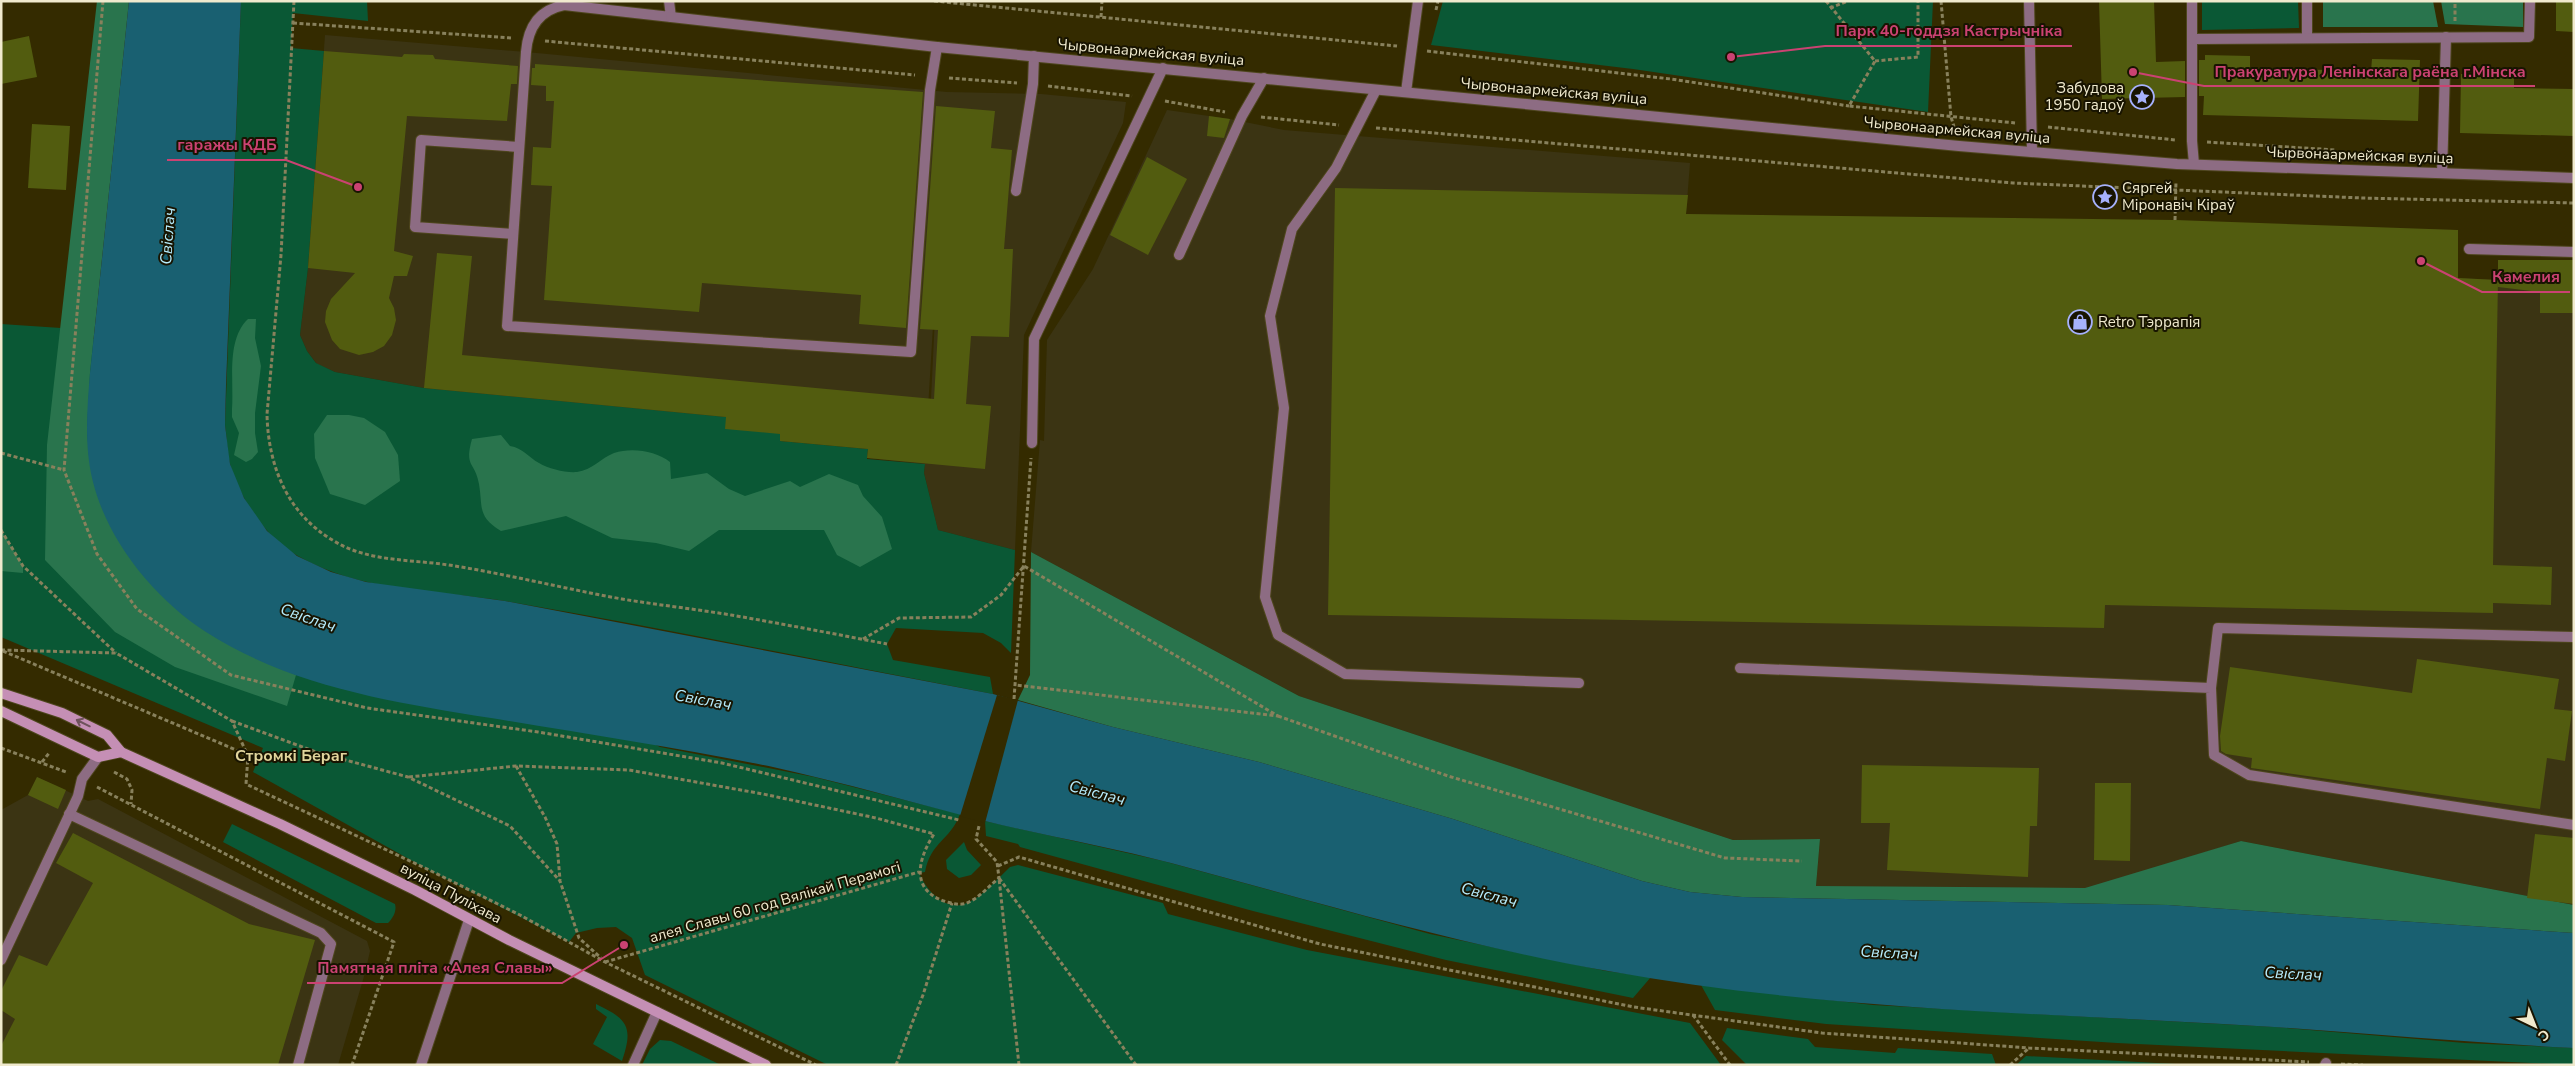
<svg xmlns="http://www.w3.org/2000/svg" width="2575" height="1066" viewBox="0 0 2575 1066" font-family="'Nunito Sans',sans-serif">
  <rect width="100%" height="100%" fill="#342b00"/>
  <!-- built -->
  <g fill="#3b3413" fill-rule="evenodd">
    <path d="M325 35 526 52 947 92 1041 94 1126 102 1123 123 1024 335 1015 550 938 530 924 473 925 464 867 458 868 449 780 441V434L424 388 335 372 317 364 307 351 300 335 308 268ZM941 193 931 399 926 442Z"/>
    <path d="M1167 110 1230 119 1284 130 1690 163 1686 214 2458 230V278L2498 280V260H2574V905L2241 841 2091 888H1821L1816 886 1820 839 1733 840 1299 696 1031 552 1040 440 1044 441 1047 340 1093 269Z"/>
    <path d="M37 777 88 801 98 799 367 941 370 951 365 973 338 1065H1V810L28 795Z"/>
  </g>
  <!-- green -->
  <g fill="#0a5835">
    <path d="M241 1H367L368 21 293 13 291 48 324 51 308 268 300 335 307 351 316 363 335 372 424 388 726 417 780 434V441L868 449 867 459 925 464 924 473 938 530 1015 550 1011 653 1001 643 983 633 896 628 887 644 893 660 990 677 993 694C831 663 669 629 505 601 437 590 360 592 298 556 266 538 240 499 230 464 227 451 227 437 225 425Z"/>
    <path d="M1443 1H1933L1928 112 1633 69 1431 45Z"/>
    <path d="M2202 1H2298L2299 28 2202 30Z"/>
    <path d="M1 324 61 328 94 339 89 456 660 747 814 777 960 814C950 841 931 841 925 872L919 873C927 891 946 914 969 902 984 895 998 878 1010 867L1018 865 1163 903 1168 914 1307 950 1690 1023 1721 1065H828L645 975 632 938 616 927 597 928 576 933 569 942 425 868 253 772 263 748 1 637Z"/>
    <path d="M985 821 1163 861 1430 934 1606 971 1651 977 1633 998 1446 960 1253 911 1020 847 1018 844 986 836Z"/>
    <path d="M232 824 395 904C397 911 393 918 388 923H376L223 842Z"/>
    <path d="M964 842 967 850 981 865 971 875 959 878 947 869 946 860Z"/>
    <path d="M1701 985 1873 1005 2275 1027 2465 1043 2574 1048V1065L2117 1043 1826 1024 1715 1010Z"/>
    <path d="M596 1004C627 1019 634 1026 622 1061L593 1044 607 1017 596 1009Z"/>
    <path d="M1727 1028 1808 1039 1815 1047 1895 1053 1898 1048 1992 1054 1996 1065H1747L1722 1040Z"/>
    <path d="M660 1040 671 1041 721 1065H642L650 1049Z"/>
    <path d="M2026 1056 2194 1065H2016Z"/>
  </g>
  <!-- forest -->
  <g fill="#29744d">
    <path d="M97 1H129L90 373 87 430 89 456 125 549 159 592 249 655 296 675 287 706 175 667 115 632 45 560 47 445Z"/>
    <path d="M2323 1H2433L2438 27H2323Z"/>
    <path d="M2441 1H2523V27L2445 24Z"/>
    <path d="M248 319H256L255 338 261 366 255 413V433L258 452 252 459 246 462 234 455 239 433 232 417V409C234 380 226 340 248 319Z"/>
    <path d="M327 415H349L364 418 385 432 398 455 400 481 365 505 330 494 315 458 314 434Z"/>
    <path d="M501 435 510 446C523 448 528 457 539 463 549 469 566 473 577 472 592 470 601 458 614 453 632 447 656 451 670 462L671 479 707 473 729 489 745 496 790 481 800 487 829 474 858 485 863 496 882 517 892 549 860 567 837 555 824 530H719L689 551 656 543 612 538 566 516 501 531C477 516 483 508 479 484 475 461 464 468 472 439Z"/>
    <path d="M1 530 23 566V573L1 571Z"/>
    <path d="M1031 552 1299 696 1733 840 1820 839 1816 886 2085 888 2241 841 2574 905V933L2168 905 1742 897 1690 892 1642 881 1453 819 1259 762 1113 727 1018 700 1030 675Z"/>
  </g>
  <!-- water -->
  <path fill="#196071" d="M129 1H241L226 385 225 425 230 464 244 498 267 531 297 556 331 572 366 582 505 601 993 694 1113 727 1259 762 1453 819 1642 881 1690 892 1742 897 2168 905 2574 933V1048C2474 1043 2374 1034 2274 1027 2052 1013 1828 1011 1608 971 1460 945 1316 902 1171 863 1110 847 1047 836 985 821 914 803 845 783 773 767 680 748 585 734 491 718 393 702 292 687 206 632 155 599 108 542 93 482 84 446 87 410 90 373Z"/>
  <!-- pier -->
  <path fill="#342b00" d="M997 695 1018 700 985 823 960 816Z"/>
  <!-- building -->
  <g fill="#525c0f">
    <path d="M2099 1H2154L2156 62 2185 61V97L2102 99Z"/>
    <path d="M2556 1H2574V32L2556 31Z"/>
    <path d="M29 36 37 77 1 84V42Z"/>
    <path d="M324 51 402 57 404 54 433 55 435 59 518 66 517 84H511L507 121 407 116 394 251 413 256 407 276H394L389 298 394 308 396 320 392 335 384 346 373 352 359 355 340 349 332 340 325 322 326 311 331 299 355 273 308 268Z"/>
    <path d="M2205 55 2250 56V68L2371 71 2372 59 2420 60 2418 121 2203 115 2204 96H2199V60H2205Z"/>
    <path d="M535 64 923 92 906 328 859 324 861 295 702 283 699 312 544 300 552 186 531 185 533 147 551 148 554 101H546V86L531 85 532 68H535Z"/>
    <path d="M2461 74 2514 75V88L2574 89V136L2460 133Z"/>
    <path d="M936 106 995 111 991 148 1012 150 1004 249H1013L1009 337 971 336 966 404 991 406 985 469 867 458 868 449 780 441V434L725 429 726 417 424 388 437 253 472 256 462 355 934 399 938 330 920 329Z"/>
    <path d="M1209 116 1230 119 1224 138 1207 136Z"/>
    <path d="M32 124 70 126 66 190 28 188Z"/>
    <path d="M1147 157 1187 179 1148 255 1110 235Z"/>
    <path d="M1335 188 1688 195 1686 214 2175 220 2458 230V278L2498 280 2493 565 2552 567 2551 605 2493 603V613L2105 605 2104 628 1328 615Z"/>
    <path d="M2498 260H2574V313H2540V292L2498 287Z"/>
    <path d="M2417 659 2559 679 2554 709 2572 711 2565 761 2547 758 2540 809 2251 768 2252 758 2226 754 2221 751 2220 736 2230 667 2412 693Z"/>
    <path d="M1862 765 2039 768 2037 826H2030L2028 877 1887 870 1890 823H1861Z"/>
    <path d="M37 777 66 790 58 809 28 795Z"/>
    <path d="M2095 783H2131L2130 861 2094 860Z"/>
    <path d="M73 833 249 924 315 940 278 1065H1V1046L15 1019 1 1010V991L19 955 47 966 93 883 56 863Z"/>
    <path d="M2535 834 2574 838V904L2527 898Z"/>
  </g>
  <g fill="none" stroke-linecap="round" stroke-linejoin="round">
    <!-- lane casing -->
    <g stroke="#4e461d" stroke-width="12">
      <g id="lane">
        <path d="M669 1 671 17 564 5C539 10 528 27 526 52L507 326 911 352 930 90 937 47"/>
        <path d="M2029 1 2032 152"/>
        <path d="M2192 1V141L2194 164"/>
        <path d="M2307 1V38"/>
        <path d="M2193 39 2529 37 2530 1"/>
        <path d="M1376 90 1336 168 1292 229 1270 316 1284 408 1265 597 1278 635 1345 674 1579 683"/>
        <path d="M1406 92 1418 1"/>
        <path d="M2442 173 2446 37"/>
        <path d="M1016 191 1033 84 1034 56"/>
        <path d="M513 234 415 227 421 140 519 147"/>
        <path d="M2469 249 2574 252"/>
        <path d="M1179 255 1242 116 1264 78"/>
        <path d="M1032 443 1034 339 1163 68"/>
        <path d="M1740 668 2211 688 2214 755 2249 775 2574 825"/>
        <path d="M2211 688 2218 628 2574 637"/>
        <path d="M69 814 321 933 331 944 298 1065"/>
        <path d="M1 960 78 796 82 779 98 757"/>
        <path d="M633 1065 657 1012"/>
        <path d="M2325 1065 2326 1063"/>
      </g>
    </g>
    <!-- street casing -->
    <g stroke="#4e461d" stroke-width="12">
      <g id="street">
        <path d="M671 17 937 47 1959 146 2177 164 2574 178"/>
        <path d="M421 1065 469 920"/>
      </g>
    </g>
    <!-- secondary casing -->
    <g stroke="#4e461d" stroke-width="12">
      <g id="secondary">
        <path d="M1 693 62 713 107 735 121 752"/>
        <path d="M1 711 98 757 121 752 280 824 415 890 509 940 766 1065"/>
      </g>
    </g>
    <!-- path -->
    <g stroke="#88815c" stroke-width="3" stroke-dasharray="4 2.5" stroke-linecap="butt">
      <path d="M103 1 64 470 97 554 137 609 231 675 367 708 538 732 722 763 959 820"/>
      <path d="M294 1 281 255 267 414C268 465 287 514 334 541 370 563 415 559 455 566 511 575 566 589 622 599 658 605 695 609 731 615 783 624 835 634 887 644"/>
      <path d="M934 1 1397 46"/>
      <path d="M1826 1 1875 61 1849 106 2015 123"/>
      <path d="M1941 1 1951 117 1955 130"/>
      <path d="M1830 8 1848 1"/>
      <path d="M1436 10 1438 1"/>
      <path d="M1101 17 1102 1"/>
      <path d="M2455 21V1"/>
      <path d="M293 23 512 38"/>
      <path d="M545 41 915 75"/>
      <path d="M1427 51 1671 79 1849 106"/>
      <path d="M1875 61 1918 57V1"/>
      <path d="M949 78 1017 83"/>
      <path d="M1048 86 1132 96"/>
      <path d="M1165 101 1225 112"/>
      <path d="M1261 117 1339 125"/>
      <path d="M2048 127 2176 140"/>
      <path d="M1376 128 2013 183 2362 198 2574 203"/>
      <path d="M2207 142 2336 150"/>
      <path d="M2175 220 2176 181"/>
      <path d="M1 453 64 470"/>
      <path d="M1 530 23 566 116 653"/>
      <path d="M863 639 899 618 971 617 1001 595 1024 566 1278 716 1016 685"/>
      <path d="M1 650 116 653 232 721 248 756 246 784 425 868 520 915 605 962 816 1065"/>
      <path d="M3 651 248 755"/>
      <path d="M1014 699 1031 458"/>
      <path d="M1278 716 1448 776 1725 858 1802 861"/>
      <path d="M232 721 316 752 408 777 510 826 560 881 579 938 601 958"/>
      <path d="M1 748 66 772"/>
      <path d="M42 762 50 752"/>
      <path d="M516 766 545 817 557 844 560 880"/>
      <path d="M114 772 127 779 132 790 131 804"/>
      <path d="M409 777 516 766 629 770 763 794 876 818 934 834C918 859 909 891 947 902 955 904 962 906 969 902 980 897 990 885 999 878L997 862 976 839 979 826"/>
      <path d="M97 787 394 942 352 1065"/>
      <path d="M998 866 1019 857 1320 944 1634 1007 1822 1033 2029 1048 2309 1062"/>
      <path d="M605 962 919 872"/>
      <path d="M1693 1015 1730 1065"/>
      <path d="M2341 1064 2363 1065"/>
      <path d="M896 1065 923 995 952 903"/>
      <path d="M1019 1065 999 878 1136 1065"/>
      <path d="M2010 1065 2029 1048"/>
    </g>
    <!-- lane -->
    <use href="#lane" stroke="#8d6c83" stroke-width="10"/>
    <!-- street -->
    <use href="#street" stroke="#8d6c83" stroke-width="10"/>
    <!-- secondary -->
    <use href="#secondary" stroke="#c58fb5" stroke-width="10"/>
  </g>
  <!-- one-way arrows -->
  <defs><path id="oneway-shaft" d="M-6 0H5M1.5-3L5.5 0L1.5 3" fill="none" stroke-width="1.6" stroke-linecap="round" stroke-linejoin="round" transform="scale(1.25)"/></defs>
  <use stroke="#6e525b" href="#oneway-shaft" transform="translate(83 723) rotate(-154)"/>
  <!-- icons -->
  <defs>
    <g id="sight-ring" transform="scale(1.25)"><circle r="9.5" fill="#181401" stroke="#a6b1fc" stroke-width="1.5"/><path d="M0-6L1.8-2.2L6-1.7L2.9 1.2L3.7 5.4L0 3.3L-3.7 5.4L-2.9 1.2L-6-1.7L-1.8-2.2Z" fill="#a6b1fc"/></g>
    <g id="shop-ring" transform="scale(1.25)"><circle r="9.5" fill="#181401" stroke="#a6b1fc" stroke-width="1.5"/><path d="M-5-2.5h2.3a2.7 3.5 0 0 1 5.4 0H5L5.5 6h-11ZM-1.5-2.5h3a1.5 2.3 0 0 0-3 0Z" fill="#a6b1fc"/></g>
  </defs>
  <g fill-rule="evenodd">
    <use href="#sight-ring" x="2142" y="97"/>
    <use href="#sight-ring" x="2105" y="197"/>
    <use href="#shop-ring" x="2080" y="322"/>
  </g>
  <g text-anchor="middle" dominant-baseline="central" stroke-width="4" stroke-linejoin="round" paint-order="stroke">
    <!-- street labels -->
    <g font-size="15" fill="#f0eace" stroke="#181401">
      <text transform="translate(1151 52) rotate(5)">Чырвонаармейская вуліца</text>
      <text transform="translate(1554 91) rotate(5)">Чырвонаармейская вуліца</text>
      <text transform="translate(1957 130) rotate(5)">Чырвонаармейская вуліца</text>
      <text transform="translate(2360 155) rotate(2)">Чырвонаармейская вуліца</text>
      <text transform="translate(451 893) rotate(28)">вуліца Пуліхава</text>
      <text transform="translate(775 902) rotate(-16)">алея Славы 60 год Вялікай Перамогі</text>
    </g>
    <!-- poi labels -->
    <g font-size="15" fill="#f0eace" stroke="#181401" text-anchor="start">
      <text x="2124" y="88" text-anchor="end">Забудова<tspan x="2124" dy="17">1950 гадоў</tspan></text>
      <text x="2122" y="188">Сяргей<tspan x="2122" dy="17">Міронавіч Кіраў</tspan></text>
      <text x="2098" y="322">Retro Тэррапія</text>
    </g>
    <!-- water labels -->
    <g font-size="16" font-style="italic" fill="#b6edfd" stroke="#181401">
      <text transform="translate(168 236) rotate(-86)">Свіслач</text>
      <text transform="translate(308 618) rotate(19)">Свіслач</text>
      <text transform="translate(703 700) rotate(10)">Свіслач</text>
      <text transform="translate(1097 793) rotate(15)">Свіслач</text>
      <text transform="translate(1489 895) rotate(15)">Свіслач</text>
      <text transform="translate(1889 953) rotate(3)">Свіслач</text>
      <text transform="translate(2293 974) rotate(3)">Свіслач</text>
    </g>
    <!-- neighbourhood labels -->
    <g font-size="16" font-weight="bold" fill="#e1d59c" stroke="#181401">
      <text x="291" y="756">Стромкі Бераг</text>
    </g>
  </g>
  <!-- callouts -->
  <path fill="none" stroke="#cb4272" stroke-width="2" d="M1731 57L1825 46H2072M2133 72L2204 86H2535M358 187L286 160H167M2421 261L2482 292H2570M624 945L562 983H307"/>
  <g fill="#cb4272" stroke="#181401" stroke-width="2">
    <circle cx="1731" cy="57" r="5"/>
    <circle cx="2133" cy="72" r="5"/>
    <circle cx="358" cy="187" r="5"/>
    <circle cx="2421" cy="261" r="5"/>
    <circle cx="624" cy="945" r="5"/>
  </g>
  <g font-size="16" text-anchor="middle" font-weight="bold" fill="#cb4272" stroke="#181401" stroke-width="4" stroke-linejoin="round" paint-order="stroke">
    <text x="1949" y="36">Парк 40-годдзя Кастрычніка</text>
    <text x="2370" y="77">Пракуратура Ленінскага раёна г.Мінска</text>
    <text x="227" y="150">гаражы КДБ</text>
    <text x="2526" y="282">Камелия</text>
    <text x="435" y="973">Памятная пліта «Алея Славы»</text>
  </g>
  <!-- border -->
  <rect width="2575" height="1066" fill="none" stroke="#f0eace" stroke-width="5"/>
  <!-- north arrow -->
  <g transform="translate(2535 1026) rotate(137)" stroke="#181401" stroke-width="4" paint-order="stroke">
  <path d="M0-4L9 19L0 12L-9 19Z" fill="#f0eace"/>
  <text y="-8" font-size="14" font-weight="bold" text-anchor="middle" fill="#f0eace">С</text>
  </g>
</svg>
